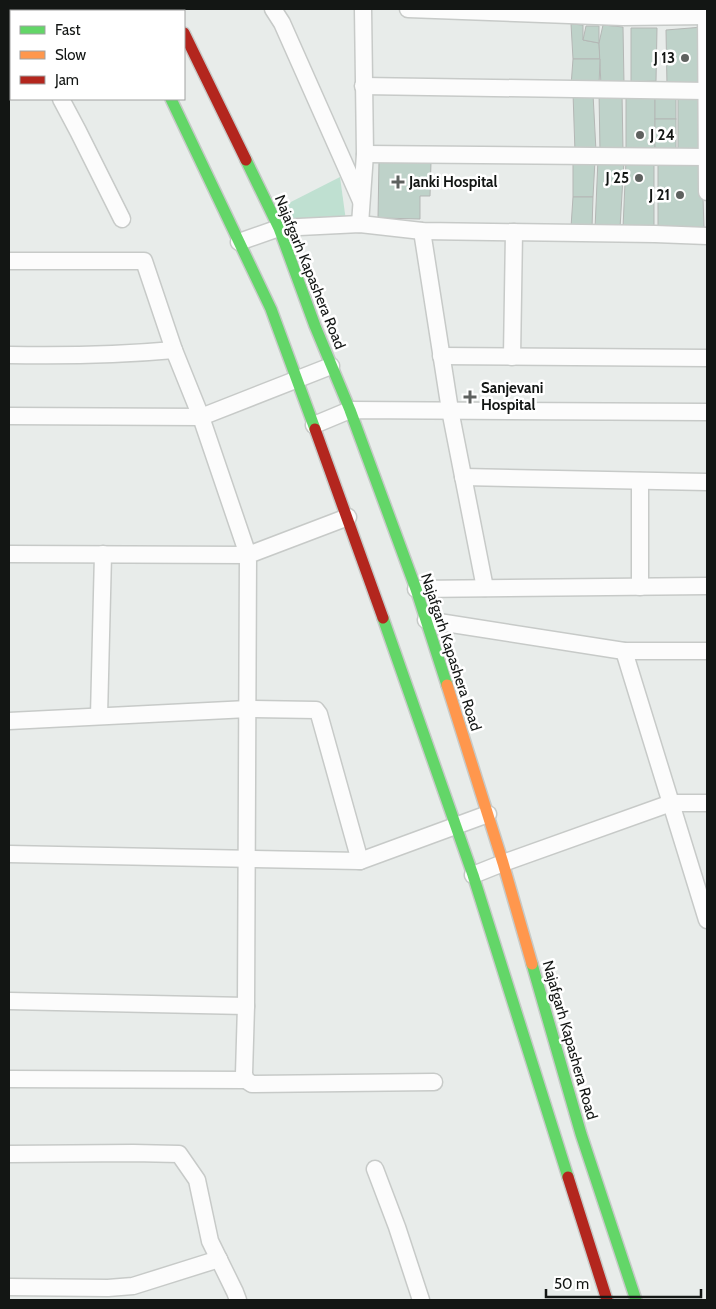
<svg xmlns="http://www.w3.org/2000/svg" width="716" height="1309" viewBox="0 0 716 1309" font-family="Cabin,sans-serif">
  <rect width="100%" height="100%" fill="#e8ecea"/>
  <!-- green -->
  <path fill="#bfe0d1" d="M340 177 346 221 292 226 281 207Z"/>
  <!-- building -->
  <g fill="#bed2c9" stroke="#b4b7b5">
    <path d="M571 24 583 25V40L599 43 600 59H573Z"/>
    <path d="M603 25 623 27 624 84 601 86 599 43Z"/>
    <path d="M586 26H599V43L583 40Z"/>
    <path d="M703 27 704 88 667 86 666 30Z"/>
    <path d="M631 28H657L656 81 631 82Z"/>
    <path d="M573 59H600L599 86H571Z"/>
    <path d="M599 92 622 93 623 151 600 152Z"/>
    <rect x="626" y="92" width="29" height="60"/>
    <rect x="655" y="92" width="21" height="27"/>
    <path d="M573 93 593 94 596 151 575 152Z"/>
    <path d="M678 93 704 94V153L678 152Z"/>
    <rect x="655" y="119" width="21" height="33"/>
    <path d="M598 159 624 160 620 228 595 229Z"/>
    <path d="M573 160H595L593 197H573Z"/>
    <path d="M626 160H654V230L623 228Z"/>
    <path d="M379 161 431 162 430 196H420V219L378 218Z"/>
    <path d="M658 162 702 164 704 229 658 227Z"/>
    <path d="M573 197H593L592 228 571 227Z"/>
  </g>
  <g fill="none" stroke-linecap="round" stroke-linejoin="round">
    <!-- street casing -->
    <g stroke="#c7cac8" stroke-width="19">
      <g id="street">
        <path d="M12 9 14 11"/>
        <path d="M273 9 282 23 361 201"/>
        <path d="M408 9 623 17 707 16"/>
        <path d="M706 9 707 192"/>
        <path d="M96 11 100 9"/>
        <path d="M9 62 11 61"/>
        <path d="M363 86 706 91"/>
        <path d="M61 99 78 131 122 219"/>
        <path d="M365 154 707 157"/>
        <path d="M360 224 365 154 363 9"/>
        <path d="M422 231 450 410 485 588"/>
        <path d="M239 242 279 228 360 224 422 231 655 234 707 236"/>
        <path d="M9 261H144L174 350 201 417 248 555 9 554"/>
        <path d="M9 355C64 356 119 355 174 350"/>
        <path d="M441 356 707 358"/>
        <path d="M512 357 514 232"/>
        <path d="M9 416 201 417 331 366"/>
        <path d="M314 425 350 410 707 412"/>
        <path d="M463 477 707 482"/>
        <path d="M640 481V587"/>
        <path d="M348 517 248 555 246 1006 244 1074 246 1080 252 1084 434 1082"/>
        <path d="M416 589 707 586"/>
        <path d="M426 620 624 651H707"/>
        <path d="M624 651 707 920"/>
        <path d="M99 716 103 554"/>
        <path d="M9 721 248 709 316 710 319 714 360 861"/>
        <path d="M9 854 360 861 488 814"/>
        <path d="M473 875 503 863 671 803H707"/>
        <path d="M9 1001 246 1006"/>
        <path d="M9 1079 246 1080"/>
        <path d="M9 1154 133 1153 179 1154 197 1180 210 1241 235 1292 238 1300"/>
        <path d="M375 1169 397 1227 421 1300"/>
        <path d="M9 1287 108 1288 133 1286 219 1259"/>
      </g>
    </g>
    <!-- fast casing -->
    <g stroke="#c7cac8" stroke-width="14">
      <g id="fast">
        <path d="M128 9 129 11"/>
        <path d="M172 9 173 11"/>
        <path d="M171 99 271 309 315 429"/>
        <path d="M246 160 279 228 315 326 350 410 416 589 447 685"/>
        <path d="M383 618 473 875 568 1177"/>
        <path d="M532 964 581 1134 636 1300"/>
      </g>
    </g>
    <!-- slow casing -->
    <g stroke="#c7cac8" stroke-width="14">
      <path id="slow" d="M447 685 503 863 532 964"/>
    </g>
    <!-- jam casing -->
    <g stroke="#c7cac8" stroke-width="14">
      <g id="jam">
        <path d="M184 33 246 160"/>
        <path d="M315 429 383 618"/>
        <path d="M568 1177 607 1300"/>
      </g>
    </g>
    <!-- street -->
    <use href="#street" stroke="#fcfcfc" stroke-width="16"/>
    <!-- fast -->
    <use href="#fast" stroke="#63d668" stroke-width="11"/>
    <!-- slow -->
    <use href="#slow" stroke="#ff974d" stroke-width="11"/>
    <!-- jam -->
    <use href="#jam" stroke="#b3261e" stroke-width="11"/>
  </g>
  <!-- markers -->
  <g fill="#5e615f" stroke="#fff" stroke-width="2">
    <circle cx="685" cy="58" r="5"/>
    <circle cx="640" cy="135" r="5"/>
    <circle cx="639" cy="178" r="5"/>
    <path d="M395.5 174.5h5v5h5v5h-5v5h-5v-5h-5v-5h5z"/>
    <circle cx="680" cy="195" r="5"/>
    <path d="M467.5 389.5h5v5h5v5h-5v5h-5v-5h-5v-5h5z"/>
  </g>
  <g text-anchor="middle" dominant-baseline="central" stroke-width="5" stroke-linejoin="round" paint-order="stroke">
    <!-- poi labels -->
    <g font-size="15" font-weight="bold" fill="#131614" stroke="#fff" text-anchor="end">
      <text x="675" y="58">J 13</text>
      <text x="650" y="135" text-anchor="start">J 24</text>
      <text x="629" y="178">J 25</text>
      <text x="409" y="182" text-anchor="start">Janki Hospital</text>
      <text x="670" y="195">J 21</text>
      <text x="481" y="388" text-anchor="start">Sanjevani<tspan x="481" dy="17">Hospital</tspan></text>
    </g>
    <!-- street labels -->
    <g font-size="15" fill="#131614" stroke="#fff">
      <text transform="translate(310 272) rotate(68)">Najafgarh Kapashera Road</text>
      <text transform="translate(451 652) rotate(72)">Najafgarh Kapashera Road</text>
      <text transform="translate(570 1040) rotate(74)">Najafgarh Kapashera Road</text>
    </g>
  </g>
  <!-- border -->
  <rect width="716" height="1309" fill="none" stroke="#131614" stroke-width="20"/>
  <!-- legend -->
  <rect x="10" y="10" width="175" height="90" fill="#ffffff" stroke="#a1a2a1"/>
  <rect x="20" y="26" width="25" height="8" fill="#63d668" stroke="#a1a2a1"/>
  <text x="55" y="35" font-size="15" fill="#131614">Fast</text>
  <rect x="20" y="51" width="25" height="8" fill="#ff974d" stroke="#a1a2a1"/>
  <text x="55" y="60" font-size="15" fill="#131614">Slow</text>
  <rect x="20" y="76" width="25" height="8" fill="#b3261e" stroke="#a1a2a1"/>
  <text x="55" y="85" font-size="15" fill="#131614">Jam</text>
  <!-- scale -->
  <path d="M546 1289v8h155v-8" fill="none" stroke="#131614" stroke-width="2.5"/>
  <text x="554" y="1289" font-size="15" fill="#131614" stroke="#ffffff" stroke-width="4" paint-order="stroke">50 m</text>
</svg>
